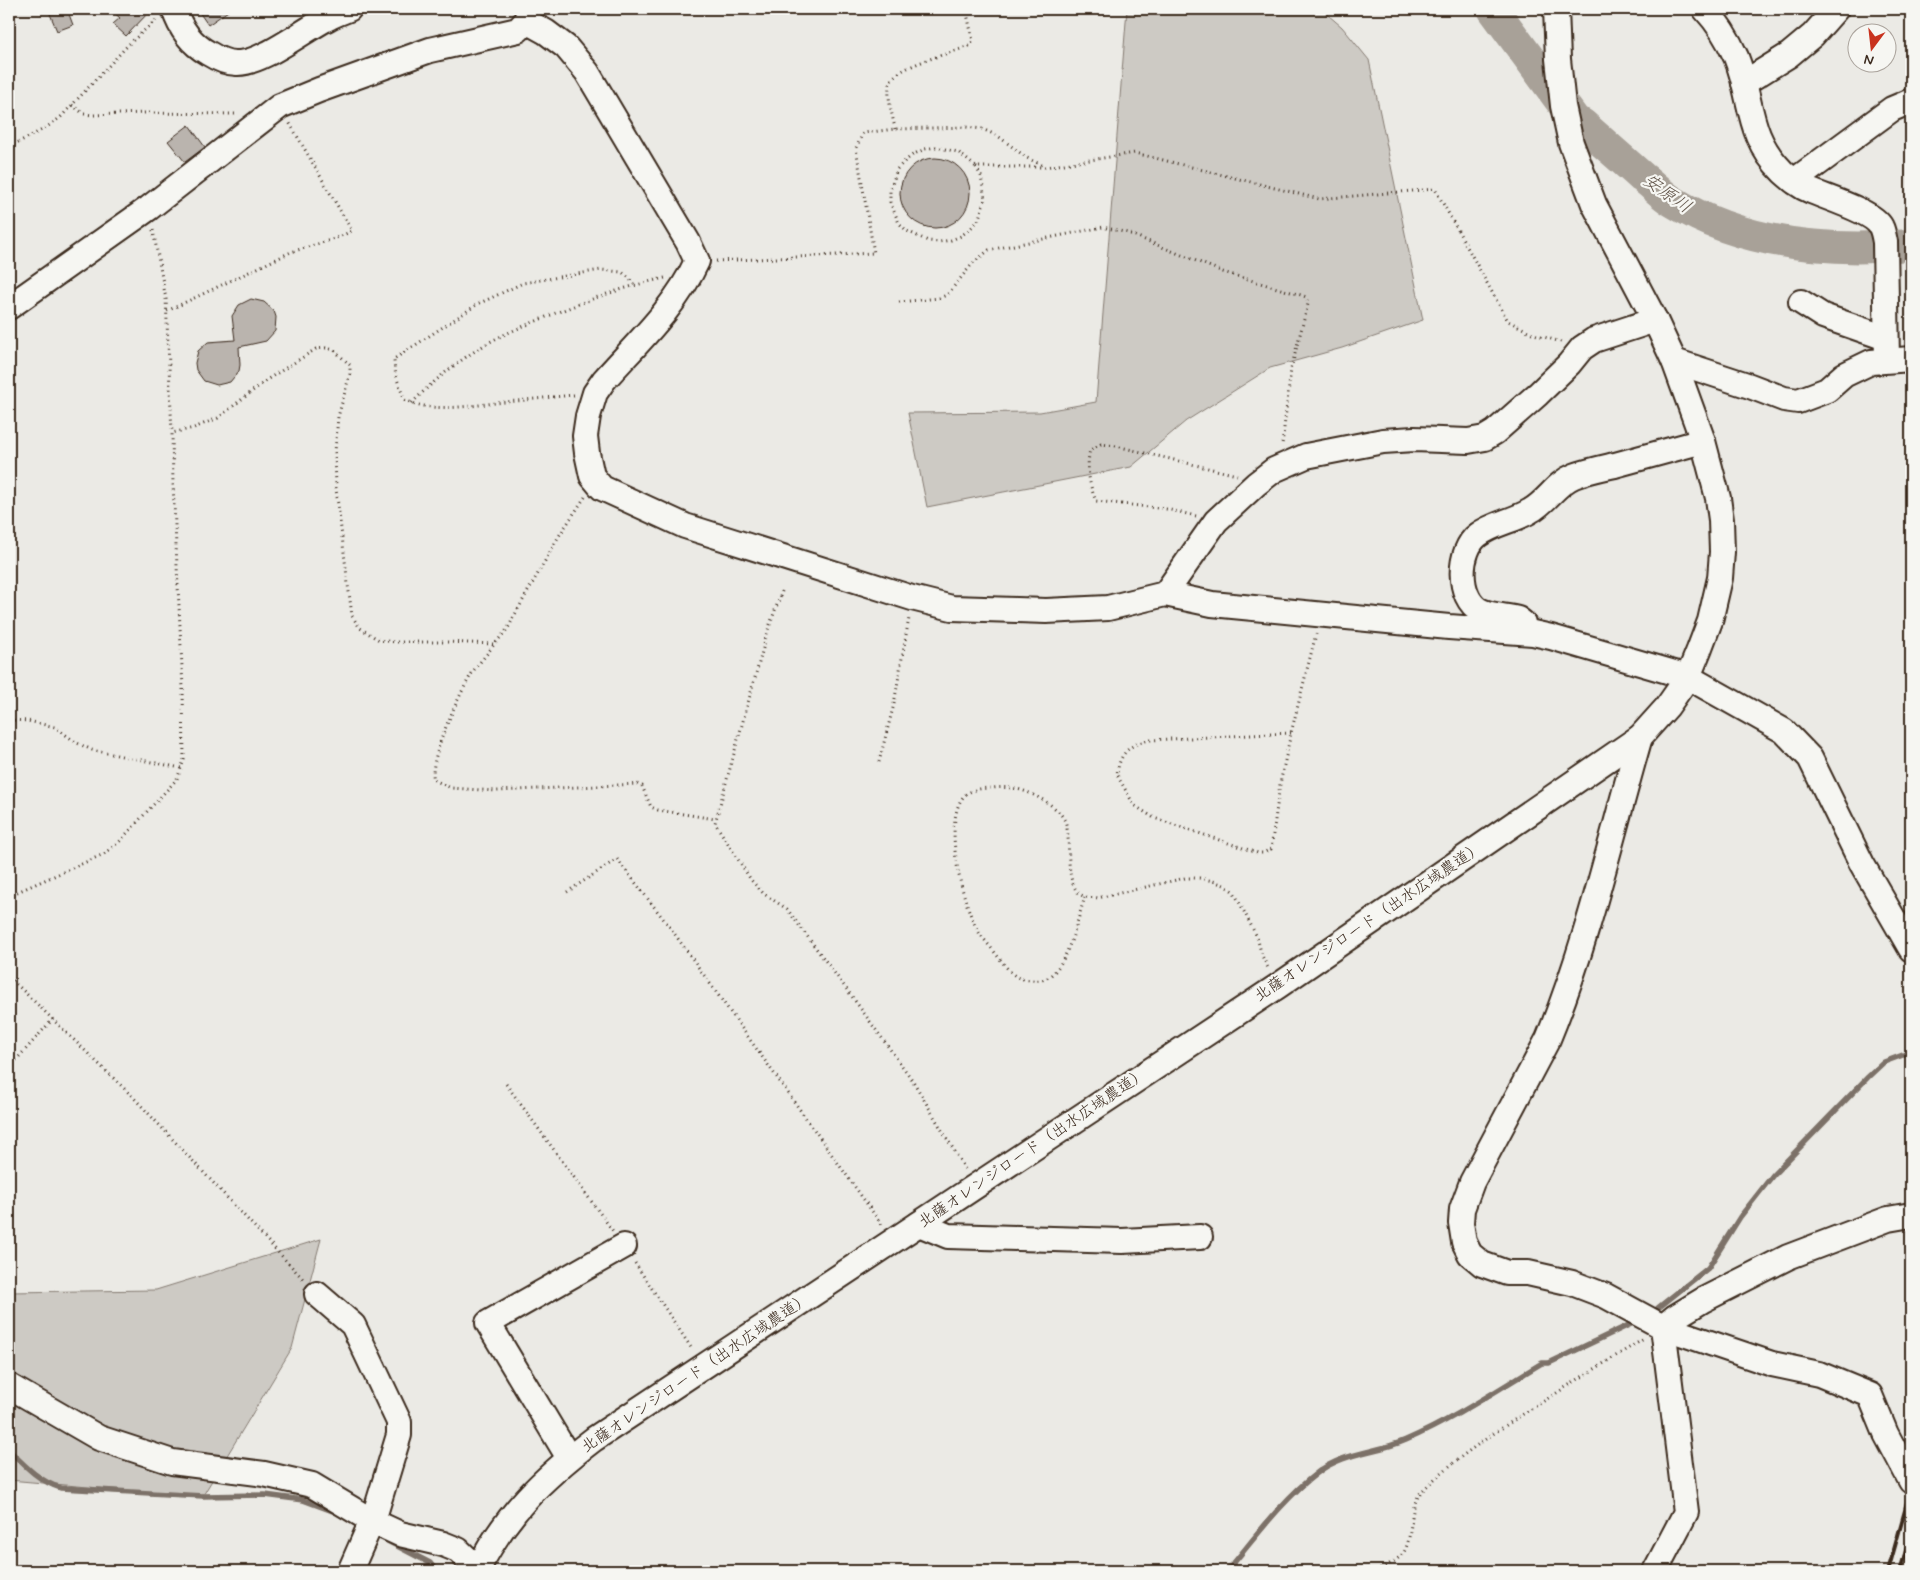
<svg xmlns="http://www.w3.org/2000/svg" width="1920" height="1580" viewBox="0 0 1920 1580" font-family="Mynerve,'Klee One',sans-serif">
  <rect width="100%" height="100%" fill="#ebeae5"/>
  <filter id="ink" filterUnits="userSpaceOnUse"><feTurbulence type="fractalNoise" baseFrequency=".02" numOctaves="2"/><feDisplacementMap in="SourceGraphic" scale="10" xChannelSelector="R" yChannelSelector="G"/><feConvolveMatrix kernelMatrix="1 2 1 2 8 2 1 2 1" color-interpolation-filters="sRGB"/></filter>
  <g filter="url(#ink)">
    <!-- green -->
    <g fill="#cdcac4" stroke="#847a71">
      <path d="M1127 9H1321L1342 27 1369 60 1423 320 1342 348 1270 368 1186 421 1131 467 927 507 908 413 1040 412 1096 402Z"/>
      <path d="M321 1239 292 1348 202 1497 9 1480V1292L156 1290Z"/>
    </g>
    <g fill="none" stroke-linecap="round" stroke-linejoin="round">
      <!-- stream -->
      <g stroke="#7c7167" stroke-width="5.5">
        <path d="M1658 1308 1708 1268 1740 1217 1773 1175 1868 1077 1884 1062 1911 1052"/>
        <path d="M9 1450C24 1465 40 1482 61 1488L203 1496 265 1495 303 1500 338 1513"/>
        <path d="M374 1534 430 1563 436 1571"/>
        <path d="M1227 1571C1255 1538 1282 1500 1317 1473 1343 1452 1377 1453 1406 1440 1454 1419 1497 1390 1542 1363H1549L1631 1324"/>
      </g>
      <!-- river -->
      <path stroke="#a8a198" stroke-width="32" d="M1493 9 1579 126 1582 124C1602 142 1622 159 1642 177 1652 184 1661 194 1672 201 1742 245 1831 252 1911 245"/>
    </g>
    <!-- building -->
    <g fill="#bab4ae" stroke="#3b2a1e">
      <path d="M48 9H67L73 25 57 31Z"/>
      <path d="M110 9H152L126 36 113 24 120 18Z"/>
      <path d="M197 9H231L208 25Z"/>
      <path d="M189 125 205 147 185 162 168 141Z"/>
      <circle cx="935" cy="193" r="35"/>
      <path d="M251 299 264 302 274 311 276 317 275 331 266 341 239 347 240 365 239 371 230 382 217 385 204 381 196 370 195 363 198 351 208 342 235 340 232 316 239 305Z"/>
    </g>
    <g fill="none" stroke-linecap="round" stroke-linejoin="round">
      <!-- minor casing -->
      <g stroke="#3b2a1e" stroke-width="28">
        <g id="minor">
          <path d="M174 9C180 28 190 43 208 53 216 58 226 63 236 63 260 65 305 29 328 18 335 14 342 12 349 9"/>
          <path d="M1705 9C1718 23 1728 39 1736 57 1753 99 1746 136 1783 172 1791 179 1800 187 1811 191 1827 198 1874 212 1881 227 1883 231 1884 237 1885 242L1887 360"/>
          <path d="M526 21 546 32 566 47 587 72 688 242 697 261C676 307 637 343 604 380L595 393 588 416 585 436 587 453 592 476 602 488 685 526 912 598 952 608 1046 611 1108 608 1165 594 1212 604 1449 627 1533 633 1551 637 1688 677 1784 731 1810 758 1862 864 1911 949"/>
          <path d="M1744 83 1789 55 1813 35 1836 9"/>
          <path d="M1794 181 1892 109 1911 101"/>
          <path d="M1801 302 1823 316 1886 338"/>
          <path d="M9 307 149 208 280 106 319 90 430 50 518 30 526 21 529 9"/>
          <path d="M1674 361 1750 386 1784 399 1798 401 1827 390 1844 375 1871 362 1911 359"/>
          <path d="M1165 594 1216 521 1256 484 1274 470 1306 456 1383 441 1414 439 1468 441 1485 438 1495 432 1538 394 1569 364 1582 348 1594 340 1655 320"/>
          <path d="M1523 623 1518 619C1507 616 1492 616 1481 611 1456 598 1458 550 1478 535 1494 523 1514 521 1530 511 1547 502 1556 483 1574 476 1587 471 1602 468 1615 465 1644 457 1674 449 1703 441"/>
          <path d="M1640 737C1611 837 1588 942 1548 1039L1472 1182 1462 1209 1461 1223 1464 1242 1470 1254 1482 1264 1507 1273H1528L1572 1283 1606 1296 1663 1327 1772 1364 1819 1374 1870 1395 1886 1434 1911 1481"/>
          <path d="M919 1224 948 1236 1122 1241 1200 1237"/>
          <path d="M317 1294 353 1325 399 1422V1435L375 1514 350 1571"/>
          <path d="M1663 1327 1675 1317 1703 1300 1788 1257 1888 1219 1911 1215"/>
          <path d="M9 1386 99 1438 172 1462 264 1474 312 1485 372 1521 400 1534 443 1544 458 1550 478 1569"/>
          <path d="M569 1458 488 1323 624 1246"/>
          <path d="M477 1571C506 1513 543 1478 594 1439L1278 986 1640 737 1667 707 1688 677 1699 650 1710 621 1720 578 1722 552 1721 520 1718 498 1703 441 1674 361 1655 320 1594 204 1571 143 1563 106 1558 59 1556 9"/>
          <path d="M1655 1571 1686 1512 1663 1327"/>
        </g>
      </g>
      <!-- path -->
      <g stroke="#3b2a1e" stroke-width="3" stroke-dasharray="1 4" stroke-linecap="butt">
        <path d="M72 105 84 114 93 115 144 113 236 114"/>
        <path d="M895 129C893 117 886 94 890 83 894 66 953 53 969 46L973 41 966 9"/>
        <path d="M9 147 44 129 60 118 129 44 156 20"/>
        <path d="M976 167 981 176 985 199 978 221 970 229 961 236 951 240 939 242 928 241 907 231 899 223 890 202V191L897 169 905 161 914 154 925 149 936 147 958 152 976 167H1045L1135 153 1319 199 1435 189 1508 321 1534 334 1561 342"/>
        <path d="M153 230 166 299 172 433"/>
        <path d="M716 261 874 253 856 148 863 133 895 129 966 127 982 129 998 136 1027 158 1044 166"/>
        <path d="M899 302 939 298 947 295 973 263 989 250 1103 227 1128 233 1223 272 1301 295 1306 297 1308 304 1291 369 1282 445"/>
        <path d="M167 311 291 252 334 239 352 231 289 122"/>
        <path d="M574 395C551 397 528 400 505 402 473 405 434 414 405 400 399 386 394 373 394 359L478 304 523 283 601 270 622 272 628 277 634 284"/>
        <path d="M412 403C433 381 457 362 483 346 502 334 525 326 546 317 585 301 623 287 665 278"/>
        <path d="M585 497 559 536 513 618C508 631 501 636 493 646 487 654 480 662 474 670 462 688 427 761 434 780L451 788 496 791 637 784 642 786 651 807 658 810 715 819"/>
        <path d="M1196 516 1166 509 1096 501C1089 485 1086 466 1090 450L1101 444 1116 446 1237 475"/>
        <path d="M782 591 768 630 715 823 751 880 764 894 787 909 853 998 913 1081 965 1169"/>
        <path d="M9 720 28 721 55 727 77 743 92 750 181 768"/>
        <path d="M1291 733 1150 740C1129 744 1119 754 1117 775L1134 805 1154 818 1258 853H1263L1271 849 1280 784 1291 733 1316 634"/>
        <path d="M879 762 894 704 909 618"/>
        <path d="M567 892 617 859 669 926 882 1225"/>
        <path d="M1085 897C1077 920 1069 961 1050 976 1045 980 1039 981 1032 980 1028 980 1021 979 1017 977 1010 973 1004 964 999 958 993 950 986 942 980 934 963 908 941 822 964 796 971 789 984 788 993 788 1009 786 1022 789 1036 796 1047 802 1059 809 1065 821 1073 840 1061 890 1086 897 1089 898 1094 897 1098 898L1185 878H1199L1213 881 1224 885 1234 892 1257 937 1262 956 1269 970"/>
        <path d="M9 898 15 893 104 854 120 841 177 779 184 760 183 688 173 484 172 433 194 428 218 418 268 379 316 349 326 348 334 350 350 365V374L338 417 335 452 336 489 352 616 360 628 379 640 395 642H446L494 644"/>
        <path d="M9 977 135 1099 305 1281"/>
        <path d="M9 1068 53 1019"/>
        <path d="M506 1084 613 1231"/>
        <path d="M635 1263 692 1349"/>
        <path d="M1376 1571C1385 1566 1398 1561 1404 1552 1414 1534 1408 1506 1422 1491 1454 1459 1491 1435 1528 1411 1566 1387 1605 1362 1644 1339"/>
      </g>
      <!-- minor -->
      <use href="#minor" stroke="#f6f6f2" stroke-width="24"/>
      <!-- rail -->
      <g stroke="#3b2a1e" stroke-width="4">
        <path d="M1888 1571 1911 1489"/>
        <path d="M1900 1571 1911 1533"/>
      </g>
    </g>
  </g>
  <g text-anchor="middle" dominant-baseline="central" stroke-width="4.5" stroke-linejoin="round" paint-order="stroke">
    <!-- street labels -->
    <g font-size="16" fill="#3b2a1e" stroke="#f6f6f2">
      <text transform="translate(1369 922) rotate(-34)">北薩オレンジロード（出水広域農道）</text>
      <text transform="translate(1033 1148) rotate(-34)">北薩オレンジロード（出水広域農道）</text>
      <text transform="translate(696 1373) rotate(-34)">北薩オレンジロード（出水広域農道）</text>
    </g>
    <!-- water labels -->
    <g font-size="18" font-style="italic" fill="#615449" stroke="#f6f6f2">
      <text transform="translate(1667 194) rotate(35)">安原川</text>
    </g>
  </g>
  <!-- margin -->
  <rect width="1920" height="1580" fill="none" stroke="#f6f6f2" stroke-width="30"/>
  <rect x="15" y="15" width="1890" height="1550" fill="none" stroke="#3b2a1e" stroke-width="2" filter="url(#ink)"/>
  <!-- north arrow -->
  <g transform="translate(1872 48) rotate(195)"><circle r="24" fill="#f6f6f2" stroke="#aba49d"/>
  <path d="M0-4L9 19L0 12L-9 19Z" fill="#c8321e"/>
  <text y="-8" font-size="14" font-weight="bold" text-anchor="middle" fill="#3b2a1e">N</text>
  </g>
</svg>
